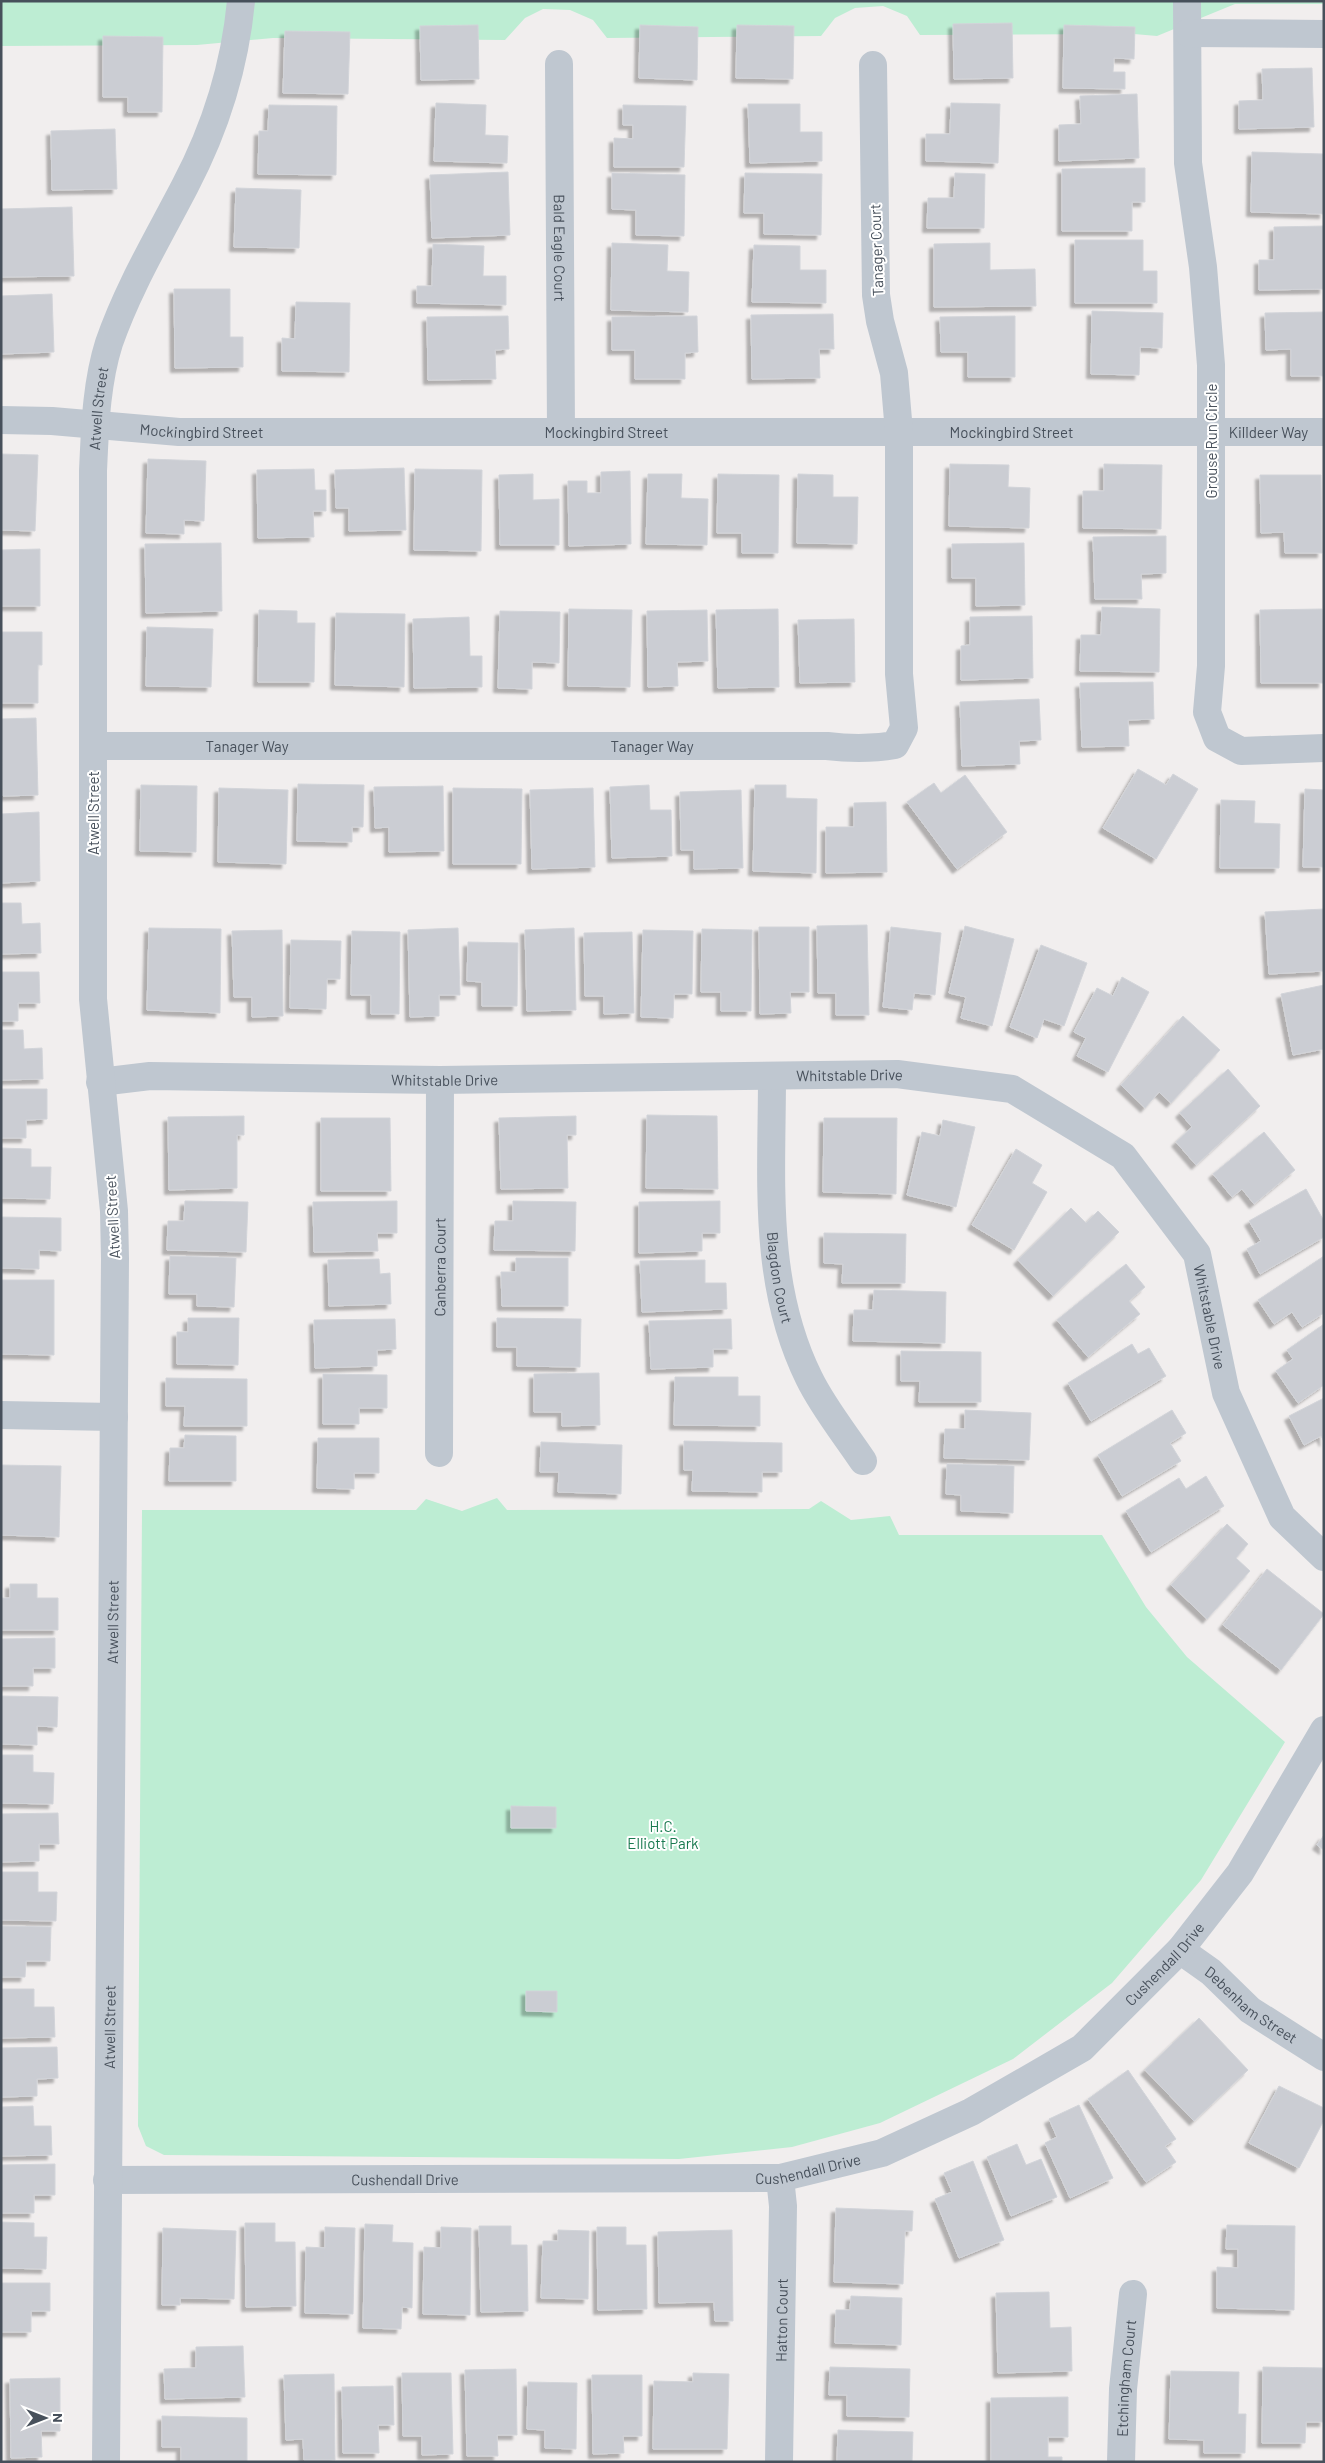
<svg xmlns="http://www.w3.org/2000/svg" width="1325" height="2463" viewBox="0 0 1325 2463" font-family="Barlow,sans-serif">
  <defs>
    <filter id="shadow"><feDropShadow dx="-4.5" dy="4.5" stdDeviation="1" flood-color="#0004"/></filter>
  </defs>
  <rect width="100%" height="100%" fill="#f1eeee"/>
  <!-- green -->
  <g fill="#bdedd3">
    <path d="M1 1H1324V4H1235L1157 36 1134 34 920 35 907 16 883 6 855 8 835 18 821 36 607 38 593 20 570 10 543 9 525 18 505 40 273 38 197 45 1 46Z"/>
    <path d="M497 1498 507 1510 809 1509 821 1501 851 1520 890 1516 899 1535H1102L1146 1607 1187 1657 1285 1742 1201 1880 1112 1983 1013 2059 880 2123 792 2147 679 2159 164 2155 146 2146 138 2126 142 1510H416L426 1499 462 1511Z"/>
  </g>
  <!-- building -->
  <g fill="#cbcdd3" stroke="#d2d4d9" filter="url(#shadow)">
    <path d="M1012 23 1013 78 954 79 953 24Z"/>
    <path d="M478 25 479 79 421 80 420 26Z"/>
    <path d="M640 25 698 27 697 80 639 78Z"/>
    <path d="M737 25 794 26 793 79 736 78Z"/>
    <path d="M1064 25 1135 27 1134 59 1114 58 1113 72H1125V89L1063 88Z"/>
    <path d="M285 31 350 32 348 94 283 93Z"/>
    <path d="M103 36 163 37 162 112H128V97H103Z"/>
    <path d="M1312 68 1314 127 1239 129V101L1263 100 1262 69Z"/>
    <path d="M1137 94 1139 158 1059 161V125L1081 124 1080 96Z"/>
    <path d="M436 103 486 105 485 135 508 136 507 163 434 161Z"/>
    <path d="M951 103 1000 104 998 163 926 161V134H950Z"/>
    <path d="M748 104H800V132H822V161L750 163Z"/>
    <path d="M269 105 337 106 336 175 258 174 259 131H268Z"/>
    <path d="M623 105 686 106 684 167H614V138L633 139V125H623Z"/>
    <path d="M115 129 117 189 52 190 51 131Z"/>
    <path d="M1252 152 1324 154V214L1251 212Z"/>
    <path d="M1145 168V202H1132V231H1062V169Z"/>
    <path d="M508 172 510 235 432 238 430 175Z"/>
    <path d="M612 173 685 175 684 236 636 235V210L612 209Z"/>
    <path d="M745 173 822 174 821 235 764 234V213H744Z"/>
    <path d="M955 173 985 174 984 228H927L928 198H954Z"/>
    <path d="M236 188 301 190 299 248 234 247Z"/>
    <path d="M72 207 74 276 2 277 1 209Z"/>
    <path d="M1324 226V289L1259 290V260H1274V227Z"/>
    <path d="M1075 240H1143V271H1157V303H1075Z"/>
    <path d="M612 243 668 245 667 271 689 272 688 312 611 310Z"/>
    <path d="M990 243V270L1035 269 1036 306 934 307V244Z"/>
    <path d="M433 244 484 246 483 276H506V305L417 303V286H432Z"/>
    <path d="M754 245 800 246V270H826V303L752 302Z"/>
    <path d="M174 289H230V337H243V367L175 368Z"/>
    <path d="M52 294 54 352 1 354V296Z"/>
    <path d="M296 302 350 303 349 372 282 371V338L295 339Z"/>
    <path d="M1092 311 1163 313 1162 348 1140 347 1139 375 1091 374Z"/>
    <path d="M1324 312V376H1291V349L1266 350 1265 313Z"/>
    <path d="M833 314 834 349H819L820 378 752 379 751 315Z"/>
    <path d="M508 316 509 349 495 350 496 379 428 380 427 317Z"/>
    <path d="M697 316 698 352 685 353V379H635V350H612V317Z"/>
    <path d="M1015 316V377H968V352H941L940 317Z"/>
    <path d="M1 454 38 455 35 531 2 530Z"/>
    <path d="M148 459 206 461 204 521 184 520V534L146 533Z"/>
    <path d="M950 464 1009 465 1008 487 1030 488 1029 528 949 526Z"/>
    <path d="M1104 464 1162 465 1161 529 1083 528V491H1104Z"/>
    <path d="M404 468 406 530 349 531V508H336L335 470Z"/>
    <path d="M314 469 315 490H326V511H313L314 537 258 538 257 470Z"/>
    <path d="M415 469 482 470 481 551 414 550Z"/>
    <path d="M630 471 631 544 569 546 568 481H587V493H601V472Z"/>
    <path d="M533 474V500L559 499V545H500L499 475Z"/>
    <path d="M648 474H682L681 498 708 499 707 545 646 544Z"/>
    <path d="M718 474 779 475 778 553H742V533H717Z"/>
    <path d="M798 474 833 475V497H858L857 544 797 543Z"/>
    <path d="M1260 475H1321L1322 553H1285L1284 532 1261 533Z"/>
    <path d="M1166 536V573L1141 574 1142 599H1095L1093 537Z"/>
    <path d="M221 543 222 611 146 613 145 544Z"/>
    <path d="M1024 543 1025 605 976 606V578H952V544Z"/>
    <path d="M40 549V606H1V550Z"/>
    <path d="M1102 607 1160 609 1159 672 1080 671 1081 635H1101Z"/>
    <path d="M569 609 632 610 630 687 568 686Z"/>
    <path d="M778 609 779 687 718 688 716 610Z"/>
    <path d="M1322 609 1323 683H1261L1260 610Z"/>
    <path d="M259 610 297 611V623H315L314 682H258Z"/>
    <path d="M707 610 708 661 677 662 678 686 648 687 647 611Z"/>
    <path d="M500 611 560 612 559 663 532 662V689L498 688Z"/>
    <path d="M336 613 405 614 404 687 335 685Z"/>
    <path d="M1032 616 1033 678 961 680V646L970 645V617Z"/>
    <path d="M469 617 470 656H482V687L414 688 413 619Z"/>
    <path d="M854 619 855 682 800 683 798 620Z"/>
    <path d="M147 627 213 629 211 687 146 686Z"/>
    <path d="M1 632H42V665H38V703H1Z"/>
    <path d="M1153 682 1154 719 1128 720 1129 746 1082 747 1080 683Z"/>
    <path d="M1039 699 1041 740 1019 741 1020 764 962 766 960 702Z"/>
    <path d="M36 718 38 795 3 796 1 719Z"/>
    <path d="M1138 769 1166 785 1173 774 1198 789 1156 859 1103 828Z"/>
    <path d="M965 775 1007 832 957 869 907 802 934 783 941 793Z"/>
    <path d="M298 784 364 785 363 827H352V842L297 841Z"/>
    <path d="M141 785 197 786 196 852 140 851Z"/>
    <path d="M649 785 650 810H671L672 856 612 858 610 787Z"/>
    <path d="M755 785H786V798L817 799 816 873 753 871Z"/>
    <path d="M443 786 444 851 389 852V827L375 828 374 787Z"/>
    <path d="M219 788 288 790 286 864 218 862Z"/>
    <path d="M453 788 522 789 521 864H453Z"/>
    <path d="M593 788 595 867 532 869 530 790Z"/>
    <path d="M1305 789 1324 790V867H1303Z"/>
    <path d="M741 790 743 868 694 869V850H681L680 792Z"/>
    <path d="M1221 800 1255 801 1254 823 1280 824 1279 868H1220Z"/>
    <path d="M886 802 887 872 826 873V827H854V803Z"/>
    <path d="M39 812 40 881 1 883V814Z"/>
    <path d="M1 903H21L22 924 40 923 41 953 1 954Z"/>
    <path d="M1324 909V971L1269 974 1265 912Z"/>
    <path d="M867 925 869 1015H836V993H818L817 926Z"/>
    <path d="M965 926 1014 939 992 1026 961 1018 966 997 949 993Z"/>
    <path d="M759 927H809V992H790L791 1013 760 1014Z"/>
    <path d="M891 927 941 933 935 995 914 993 912 1010 883 1007Z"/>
    <path d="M149 928 221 929 220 1013 147 1010Z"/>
    <path d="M458 928 460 995H439V1016L410 1017 408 930Z"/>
    <path d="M574 928 576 1010 527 1011 525 930Z"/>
    <path d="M702 929 752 930 751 1011H721V992H701Z"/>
    <path d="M282 930 283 1016 252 1017V997H234L232 931Z"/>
    <path d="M643 930 693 931 692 994H674L673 1018 641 1017Z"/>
    <path d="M352 931 400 932 399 1014H371V995H351Z"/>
    <path d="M632 932 634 1013 604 1014V996H585L584 933Z"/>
    <path d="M291 940 341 941 340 979H327L326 1009 290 1008Z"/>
    <path d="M468 942 518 943 517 1006H482V982L467 981Z"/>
    <path d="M1041 945 1087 963 1064 1026 1044 1019 1037 1038 1010 1027Z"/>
    <path d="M1 972H39L40 1003H18V1021H1Z"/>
    <path d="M1122 977 1149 992 1108 1072 1077 1056 1086 1038 1074 1032 1097 988 1113 996Z"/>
    <path d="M1324 985V1049L1293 1055 1281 994Z"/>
    <path d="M1183 1016 1220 1050 1171 1103 1159 1092 1145 1108 1121 1085Z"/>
    <path d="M1 1030H23L24 1049 42 1048 43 1079 1 1080Z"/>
    <path d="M1228 1069 1260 1106 1196 1165 1176 1142 1192 1127 1180 1113Z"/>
    <path d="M1 1089H47V1119L26 1120V1138H1Z"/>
    <path d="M647 1115 717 1116 718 1189 646 1188Z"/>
    <path d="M244 1116V1135H237V1188L169 1190 168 1117Z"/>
    <path d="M576 1116V1135H567L568 1188 501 1189 499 1118Z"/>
    <path d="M321 1118H390L391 1191H321Z"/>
    <path d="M824 1118H897L896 1194 823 1192Z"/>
    <path d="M943 1120 975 1127 956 1207 907 1195 922 1132 940 1136Z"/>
    <path d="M1264 1132 1295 1170 1254 1204 1242 1189 1232 1197 1213 1174Z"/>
    <path d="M1 1148 31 1149V1167H51L50 1199 1 1198Z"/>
    <path d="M1016 1149 1042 1165 1032 1183 1047 1192 1014 1250 972 1225Z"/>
    <path d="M1306 1189 1324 1221V1237L1260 1274 1247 1249 1261 1241 1249 1221Z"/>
    <path d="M185 1201 248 1202 246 1252 167 1250 168 1221H184Z"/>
    <path d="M397 1201V1233H377L378 1251 314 1252 313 1202Z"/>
    <path d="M513 1201 576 1202 575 1251 494 1250 495 1221H513Z"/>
    <path d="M720 1201V1233H702V1251L639 1253V1202Z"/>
    <path d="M1071 1208 1086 1223 1098 1211 1119 1232 1053 1296 1018 1260Z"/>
    <path d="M1 1217 61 1218V1251L39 1250V1269L1 1268Z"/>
    <path d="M824 1233 906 1234 905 1283H842L843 1264 824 1263Z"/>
    <path d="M170 1256 236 1258 234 1307 197 1306V1294H169Z"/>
    <path d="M1324 1256V1313L1302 1327 1292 1312 1274 1324 1258 1300Z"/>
    <path d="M516 1258H568V1306H502L501 1272H516Z"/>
    <path d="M379 1259 380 1274 390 1273 391 1304 329 1306 328 1260Z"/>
    <path d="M705 1260V1283H726L727 1309 642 1312 640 1261Z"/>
    <path d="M1126 1264 1145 1287 1129 1301 1140 1314 1088 1357 1057 1320Z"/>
    <path d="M1 1280H54V1355L1 1354Z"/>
    <path d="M874 1290 946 1292 945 1343 853 1341 854 1310H873Z"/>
    <path d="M188 1318H239L238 1365 177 1364V1332H188Z"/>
    <path d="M497 1318 581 1319 580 1367 517 1366V1347H497Z"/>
    <path d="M395 1319 396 1349 377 1350V1366L315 1368 314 1320Z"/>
    <path d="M731 1319 732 1349H713V1367L651 1369 649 1321Z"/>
    <path d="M1324 1324V1385L1298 1403 1276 1371 1293 1359 1287 1350Z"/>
    <path d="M1132 1344 1138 1354 1149 1348 1166 1376 1091 1421 1068 1383Z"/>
    <path d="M901 1351 981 1352V1402H919L920 1381H901Z"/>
    <path d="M599 1373 600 1425 562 1426V1412H534V1374Z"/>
    <path d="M323 1374 387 1375V1408H359V1424H323Z"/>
    <path d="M675 1377H738V1396H760V1426L674 1425Z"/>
    <path d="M166 1378 247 1379V1426H184L185 1406H166Z"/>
    <path d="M1324 1398V1442L1321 1436 1304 1445 1289 1416Z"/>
    <path d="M965 1410 1031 1413 1029 1460 944 1458 945 1429H965Z"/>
    <path d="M1172 1410 1186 1433 1170 1443 1181 1461 1122 1496 1098 1455Z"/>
    <path d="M185 1435 236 1436V1481H169L170 1448H184Z"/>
    <path d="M318 1438H379V1473H354V1489L317 1488Z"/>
    <path d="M684 1441 782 1443V1472H762V1492L692 1491 693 1470H684Z"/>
    <path d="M541 1442 622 1445 621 1494 558 1492 559 1472H540Z"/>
    <path d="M947 1464 1014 1466 1013 1513 961 1511V1495L946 1494Z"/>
    <path d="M1 1465 61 1466 59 1537 1 1535Z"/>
    <path d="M1206 1476 1224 1506 1151 1552 1126 1511 1179 1478 1186 1489Z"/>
    <path d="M1227 1524 1248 1544 1236 1558 1250 1571 1207 1619 1171 1585Z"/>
    <path d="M1267 1569 1324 1614 1281 1670 1223 1625Z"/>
    <path d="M10 1584H37V1598H58V1630H1V1598H10Z"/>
    <path d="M55 1638V1668H33V1686H1V1639Z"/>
    <path d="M1 1696 58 1697 57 1727 37 1726V1745L1 1744Z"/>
    <path d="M1 1755H33V1772L54 1773 53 1804 1 1803Z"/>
    <path d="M511 1806 556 1807V1828H511Z"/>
    <path d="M58 1813 59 1844H39V1861L1 1862V1814Z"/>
    <path d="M1324 1835V1850L1317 1845Z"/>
    <path d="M1 1872H38V1892H57L56 1921 1 1920Z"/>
    <path d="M1 1926 51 1927 50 1961H26L25 1977H1Z"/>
    <path d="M1 1989H34V2007H54L55 2037 1 2038Z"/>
    <path d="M526 1991H557V2012L526 2011Z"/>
    <path d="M1199 2018 1248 2070 1194 2121 1145 2070Z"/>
    <path d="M57 2047 58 2078 37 2079V2096L1 2097V2048Z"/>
    <path d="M1128 2070 1176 2139 1165 2146 1176 2162 1146 2182 1088 2099Z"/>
    <path d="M1279 2086 1324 2108V2120L1299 2168 1249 2143Z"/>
    <path d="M1079 2105 1113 2178 1070 2198 1045 2143 1057 2137 1049 2119Z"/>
    <path d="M33 2106 34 2126H51L52 2155 1 2156V2107Z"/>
    <path d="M1017 2144 1026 2165 1041 2159 1057 2197 1011 2216 987 2157Z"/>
    <path d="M973 2161 1004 2240 959 2258 935 2199 952 2192 944 2173Z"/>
    <path d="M55 2164V2195H34V2213H1V2165Z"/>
    <path d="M836 2208 913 2211 912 2231H905L903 2284 834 2282Z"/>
    <path d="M1 2222 34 2223V2237H47L46 2269 1 2268Z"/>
    <path d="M245 2223H275V2242H295L296 2306 246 2307Z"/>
    <path d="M365 2224 393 2225 392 2242 413 2243 412 2308 402 2307 401 2329 363 2328Z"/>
    <path d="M1227 2225 1295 2226 1294 2310 1217 2308V2267L1238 2268V2249H1226Z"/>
    <path d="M479 2226H511V2245H527L528 2311 481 2312Z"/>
    <path d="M325 2227 355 2228 353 2314 305 2313 306 2247 325 2248Z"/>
    <path d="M441 2227 471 2228 470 2315 423 2314 424 2247 441 2248Z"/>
    <path d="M597 2227H626V2245H646L647 2309 598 2310Z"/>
    <path d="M163 2228 236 2231 234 2299 180 2298V2305H162Z"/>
    <path d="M558 2230 589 2231 588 2299 541 2298 543 2241H558Z"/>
    <path d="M732 2230 733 2321H715L714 2302 659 2303 658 2232Z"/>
    <path d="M1 2283H50V2311H31V2332H1Z"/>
    <path d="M1049 2292 1050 2328 1071 2327 1072 2371 998 2373 996 2293Z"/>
    <path d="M851 2296 902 2298 901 2345 835 2343 836 2310H850Z"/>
    <path d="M243 2346 245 2397 165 2399 164 2369 196 2368V2347Z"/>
    <path d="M830 2367 910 2369 909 2417 847 2416V2395H829Z"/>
    <path d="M1263 2367 1324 2368V2422H1306L1305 2443H1262Z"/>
    <path d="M516 2369 517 2435H497L498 2456H467L465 2370Z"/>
    <path d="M1171 2371 1239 2372 1238 2414H1246L1245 2453H1204V2440L1169 2439Z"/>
    <path d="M402 2373H451L453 2454 422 2455V2436H403Z"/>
    <path d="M693 2373 729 2374 727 2449H653L654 2381 693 2382Z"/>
    <path d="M334 2374 335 2460H304L303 2439 286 2440 284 2375Z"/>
    <path d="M592 2375H642V2436H623L624 2453 593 2454Z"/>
    <path d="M60 2378V2431H41L42 2457 11 2458 10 2379Z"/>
    <path d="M528 2382 577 2383 576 2449 545 2448V2430L527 2429Z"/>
    <path d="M393 2386 394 2425H378L379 2453H343L342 2387Z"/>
    <path d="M1068 2397V2437H1048V2457H1062V2462H991V2398Z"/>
    <path d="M162 2416 247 2418V2462H181V2447H162Z"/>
    <path d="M838 2430 913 2432 912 2462H837Z"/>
  </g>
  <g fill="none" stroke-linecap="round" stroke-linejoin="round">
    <!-- street -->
    <g stroke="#bfc7d0" stroke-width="28">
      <path d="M1187 1 1188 163 1203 267 1211 365V666L1207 712 1217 738 1241 751 1324 748"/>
      <path d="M1188 33 1324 34"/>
      <path id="s1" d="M559 64 561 432"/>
      <path id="s2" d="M1 420 52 421 179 432H1324"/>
      <path id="s3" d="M93 746H827C851 749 872 749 895 745L904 728 899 674V432L894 373 880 321 876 295 873 65"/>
      <path id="s4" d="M772 1076C772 1178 762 1283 809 1378 823 1407 845 1434 863 1461"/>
      <path id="s5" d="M100 1082 150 1076 440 1080 897 1074 1012 1089 1123 1156 1197 1254 1226 1393 1282 1517 1324 1557"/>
      <path d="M1 1415 114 1417"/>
      <path id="s6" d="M439 1453 440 1080"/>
      <path id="s7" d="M1180 1950 1211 1972 1250 2010 1324 2057"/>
      <path id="s8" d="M107 2180 780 2178 882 2153 971 2112 1082 2048 1180 1950 1240 1873 1324 1730"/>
      <path id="s9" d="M106 2462 115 1259 114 1211 93 999V471C95 429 96 384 109 343 128 288 158 238 185 186 215 129 235 65 241 1"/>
      <path id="s10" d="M779 2462 783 2206 780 2178"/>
      <path id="s11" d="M1121 2462 1123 2389 1133 2294"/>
    </g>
  </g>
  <g text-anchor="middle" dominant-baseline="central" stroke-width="4" stroke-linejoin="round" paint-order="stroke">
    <!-- street labels -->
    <g font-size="15" fill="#47505b" stroke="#fff">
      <text stroke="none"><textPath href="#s1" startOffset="184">Bald Eagle Court</textPath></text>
      <text transform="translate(876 250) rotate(-92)">Tanager Court</text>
      <text stroke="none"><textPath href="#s9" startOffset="2055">Atwell Street</textPath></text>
      <text stroke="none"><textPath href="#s2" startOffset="201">Mockingbird Street</textPath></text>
      <text stroke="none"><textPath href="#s2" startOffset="1268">Killdeer Way</textPath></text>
      <text stroke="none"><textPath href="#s2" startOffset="606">Mockingbird Street</textPath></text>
      <text stroke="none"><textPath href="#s2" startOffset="1011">Mockingbird Street</textPath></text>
      <text transform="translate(1211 441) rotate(-90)">Grouse Run Circle</text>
      <text stroke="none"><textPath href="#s3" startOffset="154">Tanager Way</textPath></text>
      <text stroke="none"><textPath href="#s3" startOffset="559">Tanager Way</textPath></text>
      <text transform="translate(93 813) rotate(-90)">Atwell Street</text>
      <text stroke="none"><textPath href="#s5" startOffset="750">Whitstable Drive</textPath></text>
      <text stroke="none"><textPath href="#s5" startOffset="345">Whitstable Drive</textPath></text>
      <text transform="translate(112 1217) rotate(-93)">Atwell Street</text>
      <text stroke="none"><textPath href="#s6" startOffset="186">Canberra Court</textPath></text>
      <text stroke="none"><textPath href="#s4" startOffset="202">Blagdon Court</textPath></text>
      <text stroke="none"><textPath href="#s5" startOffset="1230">Whitstable Drive</textPath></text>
      <text stroke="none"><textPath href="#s9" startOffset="840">Atwell Street</textPath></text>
      <text stroke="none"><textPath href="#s8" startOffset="1122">Cushendall Drive</textPath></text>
      <text stroke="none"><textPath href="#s7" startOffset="90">Debenham Street</textPath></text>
      <text stroke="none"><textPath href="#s9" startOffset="435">Atwell Street</textPath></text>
      <text stroke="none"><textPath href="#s8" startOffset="702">Cushendall Drive</textPath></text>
      <text stroke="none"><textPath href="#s8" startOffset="298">Cushendall Drive</textPath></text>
      <text stroke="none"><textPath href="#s10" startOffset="142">Hatton Court</textPath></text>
      <text stroke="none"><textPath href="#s11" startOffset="84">Etchingham Court</textPath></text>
    </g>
    <!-- park labels -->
    <g font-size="15" fill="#1a7a50" stroke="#fff">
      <text x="663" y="1826">H.C.<tspan x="663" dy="17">Elliott Park</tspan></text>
    </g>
  </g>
  <!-- border -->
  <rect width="1325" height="2463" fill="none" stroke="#47505b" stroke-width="5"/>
  <!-- north arrow -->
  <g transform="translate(45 2418) rotate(90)" stroke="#ffffff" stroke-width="4" paint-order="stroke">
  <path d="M0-4L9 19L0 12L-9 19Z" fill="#47505b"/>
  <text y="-8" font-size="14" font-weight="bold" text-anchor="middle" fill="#47505b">N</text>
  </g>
</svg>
